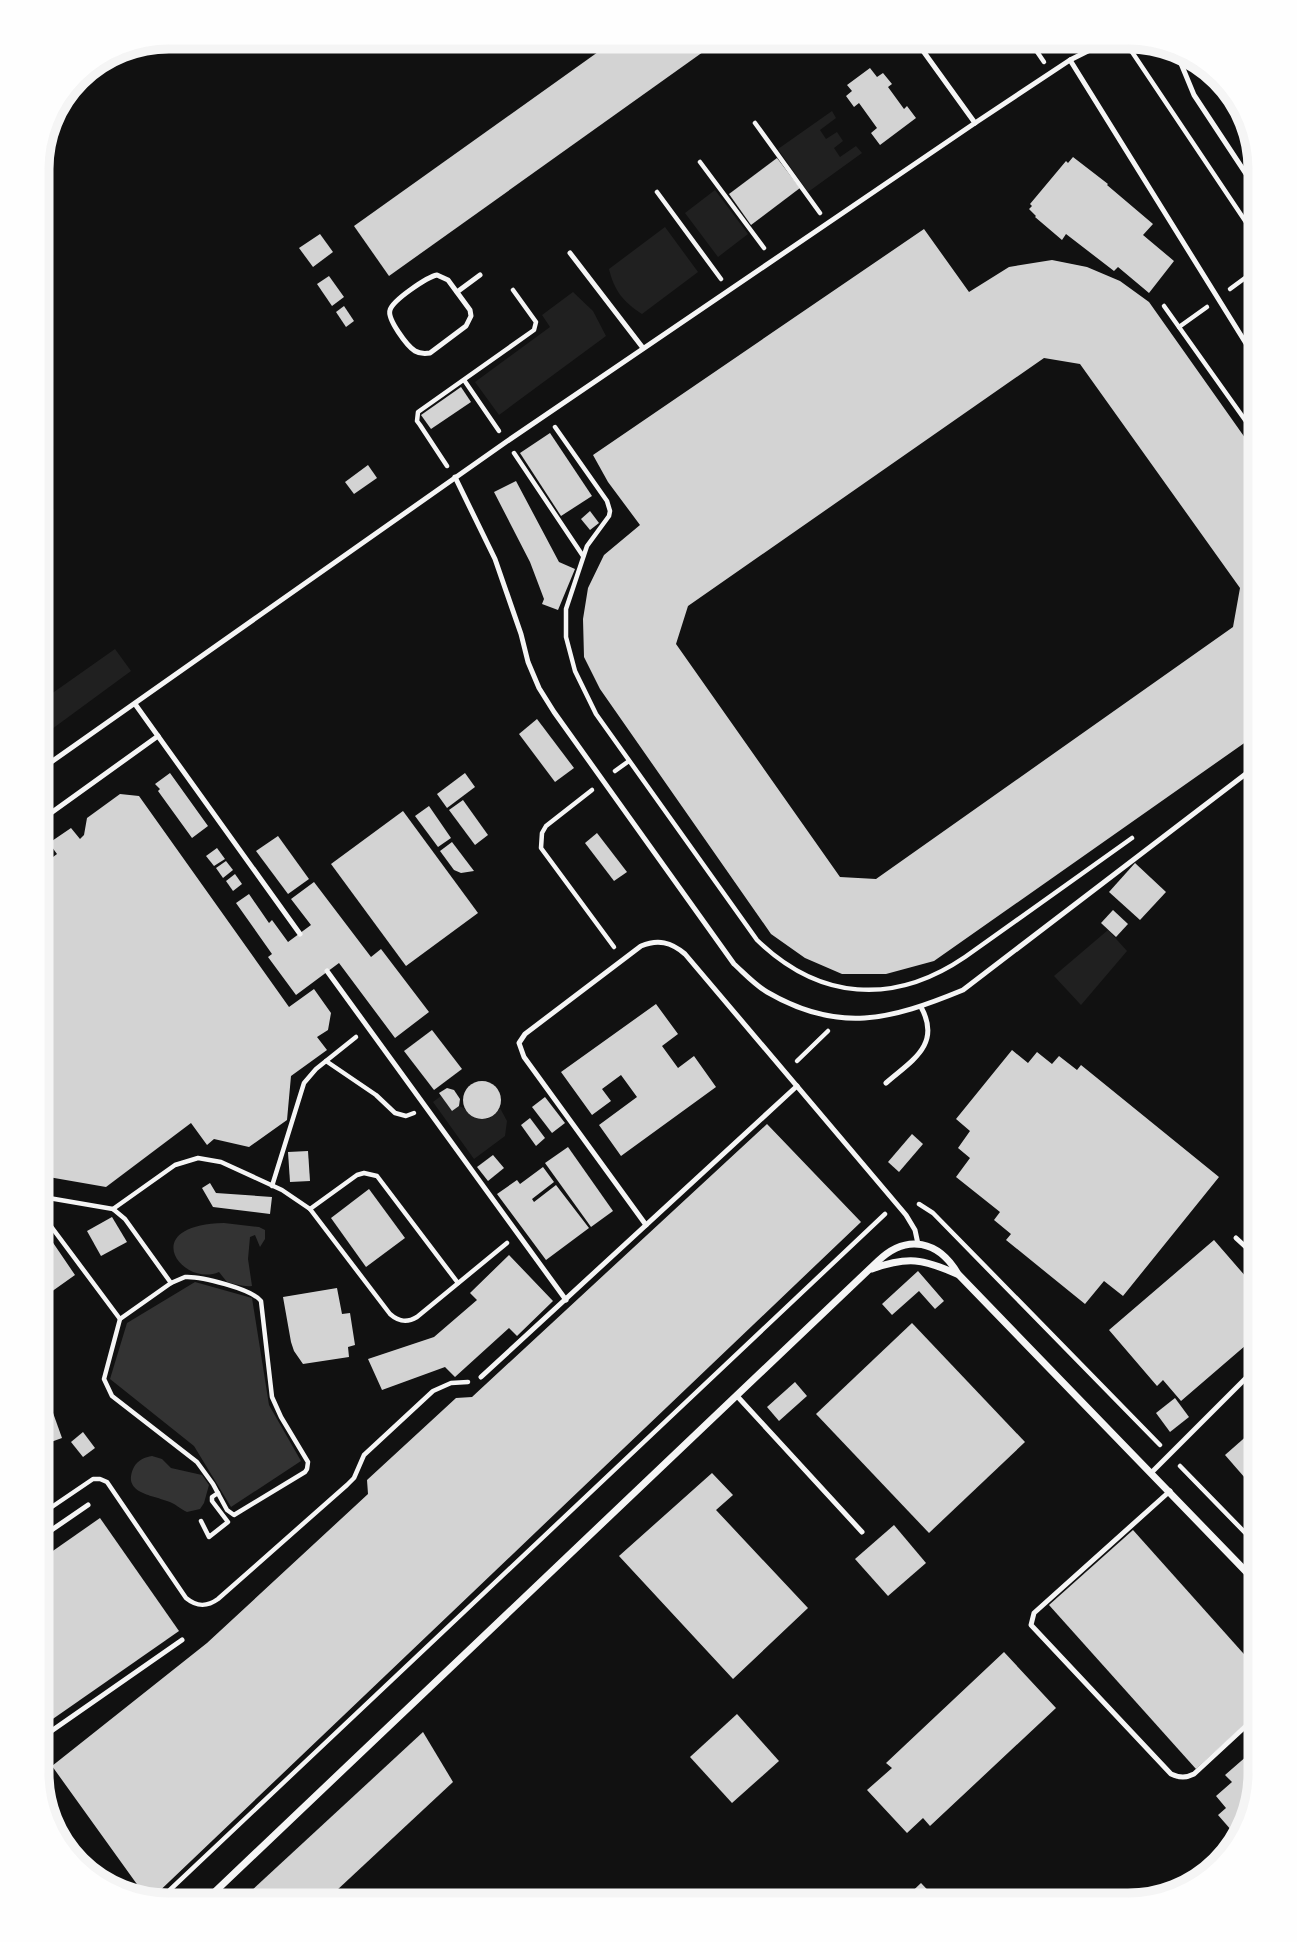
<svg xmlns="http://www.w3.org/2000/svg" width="1297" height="1942" viewBox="0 0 1297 1942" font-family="Inter,sans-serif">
  <rect width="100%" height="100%" fill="#111"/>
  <!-- green -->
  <g fill="#202020">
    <path d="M832 111 836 118 820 130 826 139 837 132 843 141 834 148 840 157 856 146 862 153 808 192 778 149Z"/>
    <path d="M715 190 748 234 718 257 685 213Z"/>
    <path d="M665 227 698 272 642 314C623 302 614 290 609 269Z"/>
    <path d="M573 292 593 311 606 336 499 415 475 382 550 327 542 315Z"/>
    <path d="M115 649 131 671 37 740V704Z"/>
    <path d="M1108 930 1127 951 1081 1005 1054 976Z"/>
    <path d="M441 1096 452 1111 459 1106C476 1112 483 1131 500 1108L507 1121 505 1136 474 1159 433 1102Z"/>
  </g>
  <!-- water -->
  <g fill="#333">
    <path d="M224 1223 259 1227 265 1230V1239L260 1247 255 1235 250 1237 248 1259 252 1286C243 1287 236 1284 227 1282L219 1272C182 1288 136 1225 224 1223Z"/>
    <path d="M195 1282 252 1298 269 1405 301 1461 231 1507 194 1446 110 1379 127 1323Z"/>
    <path d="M152 1456 162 1459 171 1468 202 1475 209 1485 204 1503 200 1509 187 1512C180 1509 175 1503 167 1501 152 1495 121 1493 134 1467 138 1460 145 1457 152 1456Z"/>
  </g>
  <!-- building -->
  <g fill="#d3d3d3" fill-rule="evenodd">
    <path d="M619 37H724L389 276 354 226Z"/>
    <path d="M870 68 877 77 883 73 892 84 888 87 904 109 907 106 916 118 880 145 871 133 877 128 859 103 854 107 846 96 852 91 847 85Z"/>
    <path d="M1073 157 1108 184 1107 185 1153 224 1143 235 1174 261 1149 293 1118 267 1114 271 1066 234 1062 240 1035 217 1036 216 1029 209 1032 206 1030 204 1066 161 1068 163Z"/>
    <path d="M777 158 800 188 751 225 729 194Z"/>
    <path d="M924 229 969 292 1009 267 1052 260 1087 267 1120 281 1149 302 1260 459V732L934 961 886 974H842L805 958 771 934 600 689 584 657 583 619 588 588 604 555 640 525 608 482 593 455ZM1044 358 1080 364 1240 588 1233 627 876 879 840 877 676 644 688 606Z"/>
    <path d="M320 234 333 252 313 267 299 248Z"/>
    <path d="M329 276 344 297 332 306 317 284Z"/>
    <path d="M344 306 354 321 346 327 336 312Z"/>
    <path d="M461 387 471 402 431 429 421 415Z"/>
    <path d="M550 433 592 496 561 516 520 453Z"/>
    <path d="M368 465 377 478 354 494 345 482Z"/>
    <path d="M516 481 559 562 575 569 558 610 542 604 544 599 530 562 494 492Z"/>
    <path d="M590 511 599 523 590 530 581 519Z"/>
    <path d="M537 719 574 768 555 782 519 734Z"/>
    <path d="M170 773 208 826 192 838 158 791 160 789 155 784Z"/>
    <path d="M465 773 475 787 447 808 437 794Z"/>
    <path d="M120 794 139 796 289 1007 314 989 331 1013 328 1030 317 1037 327 1050 291 1076 287 1120 249 1147 214 1139 207 1145 191 1123 106 1187 37 1175V854L53 857 57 854 49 843 71 828 80 839 84 835 87 818Z"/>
    <path d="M463 800 488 835 475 845 449 810Z"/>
    <path d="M429 806 451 838 438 847 415 816Z"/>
    <path d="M403 811 478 913 406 966 331 864Z"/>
    <path d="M597 833 627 872 614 881 585 843Z"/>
    <path d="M278 836 309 879 288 894 256 851Z"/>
    <path d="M452 842 474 871 461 873 454 870 440 851Z"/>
    <path d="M217 848 225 859 214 866 206 856Z"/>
    <path d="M226 861 233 870 223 878 216 868Z"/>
    <path d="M1135 863 1166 892 1140 920 1109 892Z"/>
    <path d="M235 874 242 884 233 891 226 881Z"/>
    <path d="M314 882 371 957 381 949 429 1012 395 1038 339 963 296 995 268 957 272 954 236 903 249 894 269 923 272 920 288 942 311 925 291 899Z"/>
    <path d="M1113 910 1128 924 1116 937 1101 923Z"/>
    <path d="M656 1004 678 1034 662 1046 678 1068 694 1056 716 1087 621 1156 599 1125 637 1097 621 1075 602 1089 611 1101 592 1115 561 1072Z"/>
    <path d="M432 1030 462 1069 434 1090 404 1051Z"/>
    <path d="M1012 1050 1028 1063 1037 1052 1052 1064 1059 1056 1077 1070 1081 1065 1219 1177 1123 1296 1104 1281 1085 1304 1006 1240 1011 1234 994 1220 1000 1212 956 1177 970 1158 958 1148 970 1131 956 1119Z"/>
    <circle cx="482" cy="1100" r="19"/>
    <path d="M447 1088 454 1090 460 1099 459 1106 452 1111 439 1093Z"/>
    <path d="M545 1097 565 1123 552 1133 532 1107Z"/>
    <path d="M530 1118 545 1138 536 1146 521 1125Z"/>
    <path d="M767 1124 861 1222 149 1901 52 1766 207 1643 368 1494 367 1480 456 1398 472 1397Z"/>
    <path d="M912 1134 923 1144 899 1172 888 1162Z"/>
    <path d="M568 1147 613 1211 591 1227 545 1163Z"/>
    <path d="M308 1151 310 1181 290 1182 288 1152Z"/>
    <path d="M493 1155 504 1168 488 1181 477 1167Z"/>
    <path d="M543 1167 554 1182 532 1199 534 1202 556 1185 589 1228 546 1260 497 1194 517 1180 520 1184Z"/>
    <path d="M210 1183 216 1193 272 1197 270 1214 213 1207 202 1188Z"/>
    <path d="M369 1189 405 1238 366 1267 331 1218Z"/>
    <path d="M112 1217 127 1242 101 1256 87 1231Z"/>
    <path d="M41 1225 75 1275 37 1302V1256L40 1254 37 1249V1228Z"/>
    <path d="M1214 1240 1260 1293V1333L1181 1401 1163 1380 1157 1386 1109 1330Z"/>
    <path d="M509 1255 553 1301 517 1336 509 1328 455 1377 445 1367 382 1390 368 1359 434 1337 477 1300 470 1293Z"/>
    <path d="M918 1271 944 1301 935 1309 919 1291 892 1315 882 1304Z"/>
    <path d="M337 1288 342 1314 350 1313 355 1345 348 1347 349 1357 303 1364 294 1351 291 1342 283 1297Z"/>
    <path d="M912 1323 1025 1442 929 1533 816 1414Z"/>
    <path d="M37 1368 62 1438 37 1447Z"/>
    <path d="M795 1382 807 1396 779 1421 767 1407Z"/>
    <path d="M1260 1387V1419L1245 1401Z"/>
    <path d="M1175 1398 1189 1417 1170 1432 1156 1413Z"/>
    <path d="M1258 1426 1260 1428 1259 1494 1225 1455Z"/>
    <path d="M83 1432 95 1448 83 1457 71 1442Z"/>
    <path d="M712 1473 733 1495 716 1510 808 1608 733 1679 619 1556Z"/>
    <path d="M100 1518 179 1631 37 1730V1562Z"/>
    <path d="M894 1525 926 1563 888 1596 855 1559Z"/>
    <path d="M1133 1530 1260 1672V1711L1196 1769 1049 1605Z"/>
    <path d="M1004 1652 1056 1708 930 1826 923 1818 907 1833 867 1790 892 1768 886 1763Z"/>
    <path d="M737 1714 779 1761 732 1803 690 1757Z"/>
    <path d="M423 1732 453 1782 321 1905H236Z"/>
    <path d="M1248 1755 1260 1769V1774L1248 1817 1232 1831 1218 1815 1226 1808 1216 1796 1232 1782 1225 1775Z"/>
    <path d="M921 1883 942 1905H928L918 1895 907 1905H898Z"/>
  </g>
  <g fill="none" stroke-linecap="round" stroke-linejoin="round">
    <!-- path -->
    <g stroke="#f5f5f5" stroke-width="4.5">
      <path d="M1027 37 1044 62"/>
      <path d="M1128 46 1260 243"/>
      <path d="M755 123 820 213"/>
      <path d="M700 162 764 248"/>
      <path d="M657 192 721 279"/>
      <path d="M1230 289 1260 267"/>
      <path d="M1164 306 1260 441"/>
      <path d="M1179 327 1207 307"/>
      <path d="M464 380 499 431"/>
      <path d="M555 427 607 501 610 511 609 516 587 546 566 609V637L575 671 596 714 757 940C819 1000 893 1006 965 957L1132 838"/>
      <path d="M514 453 583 556"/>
      <path d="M447 466 420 425 417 421 418 412 534 330 536 322 513 290"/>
      <path d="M615 771 629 761"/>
      <path d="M592 790 546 826 542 833 541 848 614 947"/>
      <path d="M326 1061 376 1095 395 1113 406 1116 414 1113"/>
      <path d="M797 1061 828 1031"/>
      <path d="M272 1186 304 1083 316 1069 356 1037"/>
      <path d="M37 1196 113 1209 125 1219 171 1283"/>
      <path d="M39 1196 47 1221 120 1319"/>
      <path d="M919 1204 933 1213 1160 1445"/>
      <path d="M113 1209 175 1165 198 1158 221 1162 282 1190 310 1209 390 1314C399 1322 407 1323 417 1317L507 1243"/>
      <path d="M310 1209 357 1175 364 1173 377 1176 458 1283"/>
      <path d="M185 1277C200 1276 252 1289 261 1301L272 1397 281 1417 308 1462 307 1469 305 1472 234 1515 227 1510 213 1484 197 1462 112 1396 104 1379 120 1319 171 1283Z"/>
      <path d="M1180 1466 1260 1548"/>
      <path d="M37 1517 93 1479H100L107 1482 186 1598C197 1607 207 1607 218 1599L347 1485 354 1478 364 1455 433 1391 451 1383 468 1382"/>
      <path d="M201 1521 209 1537 228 1522 212 1501V1497L218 1493"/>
      <path d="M156 1903 885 1214"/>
    </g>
    <!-- service -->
    <g stroke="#f5f5f5" stroke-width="5">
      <path d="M913 37 975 123"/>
      <path d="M1175 49 1194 95 1260 195"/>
      <path d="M1070 60 1260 366"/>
      <path d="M570 253 643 348"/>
      <path d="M437 275 448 280 470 310 471 316 466 326 430 353C424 354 420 354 415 351 407 346 387 319 390 310 393 300 427 277 437 275Z"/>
      <path d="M457 292 480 275"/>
      <path d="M455 477 495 559 521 634 528 662 539 688 554 712 734 964C744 973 755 985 767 992 839 1034 890 1020 963 990L1260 763"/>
      <path d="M135 704 300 934"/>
      <path d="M37 772 506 442 975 123 1070 60 1116 37"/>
      <path d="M37 823 158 736"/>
      <path d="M327 971 566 1300"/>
      <path d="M886 1083C911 1061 942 1045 921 1007"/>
      <path d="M646 1225 524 1057 519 1043 525 1034 641 946C658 939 671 942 685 954L906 1215 915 1230 918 1244"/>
      <path d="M1236 1238 1260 1260"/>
      <path d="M481 1377 797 1086"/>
      <path d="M737 1396 862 1532"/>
      <path d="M1152 1472 1260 1364"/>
      <path d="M1170 1491 1034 1613 1031 1625 1171 1774C1180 1778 1186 1778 1194 1774L1260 1713"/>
      <path d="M37 1540 88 1505"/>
      <path d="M37 1741 182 1640"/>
      <path d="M52 1831 55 1835"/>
    </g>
    <!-- minor -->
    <g stroke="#f5f5f5" stroke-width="7">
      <path d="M872 1269C908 1256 923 1259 957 1274"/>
      <path d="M201 1905 878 1261C907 1233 939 1241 958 1274L1260 1586"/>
    </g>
  </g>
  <!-- crop -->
  <path d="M0 0H1297V1942H0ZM169 49H1128A120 120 0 0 1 1248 169V1773A120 120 0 0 1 1128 1893H169A120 120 0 0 1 49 1773V169A120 120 0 0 1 169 49Z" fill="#fefefe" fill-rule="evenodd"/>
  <path fill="none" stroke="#f5f5f5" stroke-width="9" d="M169 49H1128A120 120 0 0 1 1248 169V1773A120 120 0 0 1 1128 1893H169A120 120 0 0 1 49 1773V169A120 120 0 0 1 169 49Z"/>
</svg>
